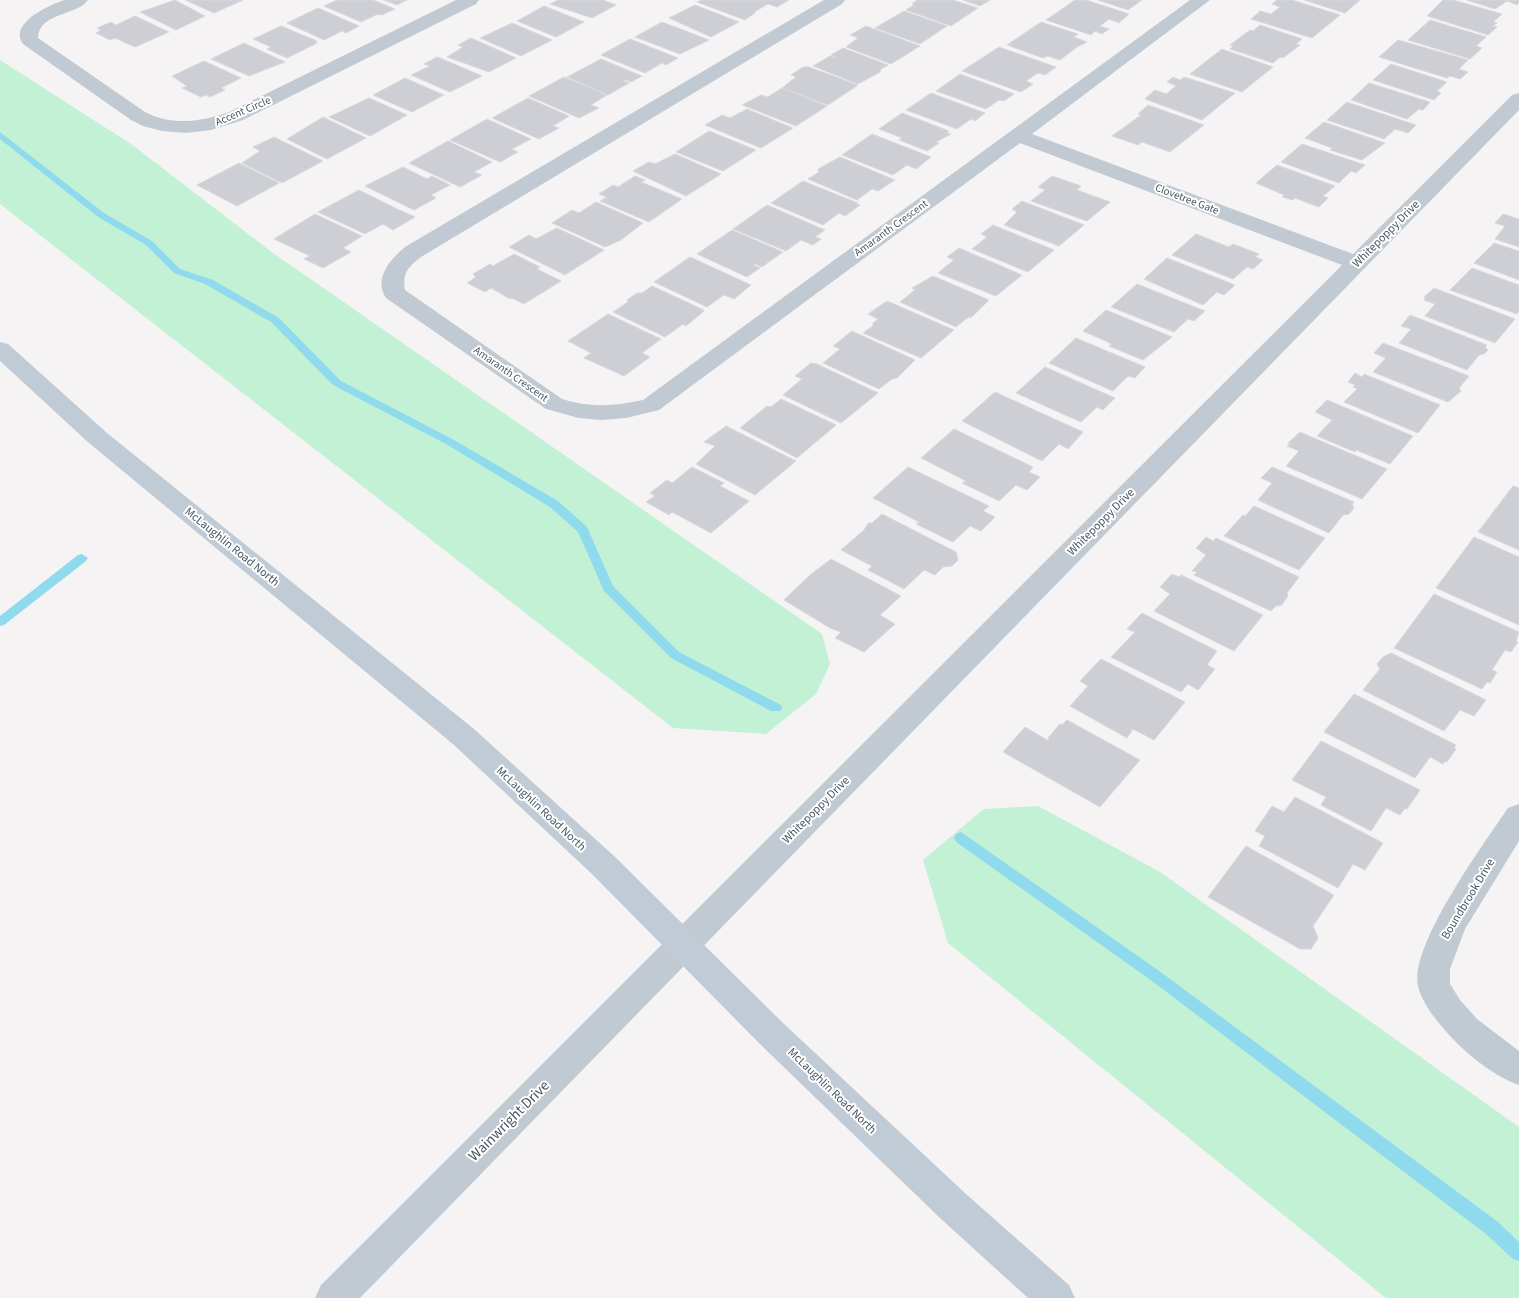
<svg xmlns="http://www.w3.org/2000/svg" width="1519" height="1298" viewBox="0 0 1519 1298" font-family="'Source Sans 3',sans-serif">
  <rect width="100%" height="100%" fill="#f5f3f3"/>
  <!-- green -->
  <g fill="#c3f1d5">
    <path d="M0 60 131 144 273 253 822 634 830 664 816 694 766 734 673 728 0 204Z"/>
    <path d="M1038 806 1160 872 1519 1127V1298H1386L948 943 923 860 984 809Z"/>
  </g>
  <g fill="none" stroke-linecap="round" stroke-linejoin="round">
    <!-- stream -->
    <g fill="#90daee" fill-rule="evenodd">
      <path d="M0 132 104 213 152 241 180 269 213 280 279 318 341 381 454 440 558 501 587 527 613 586 679 652 781 705 782 708 781 711H771L671 658 604 591 578 532 550 507 446 444 333 385 271 322 205 284 174 273 146 245 98 217 0 139Z"/>
      <path d="M82 554 88 558 86 561 4 625 0 626V616L78 555Z"/>
      <path d="M961 832 1162 973 1498 1222 1519 1242V1261L1513 1259 1486 1234 1152 981 956 842 954 838 956 834Z"/>
    </g>
  </g>
  <!-- building -->
  <g fill="#cdcfd5" stroke="#d7d9de">
    <path d="M175 0 205 16 176 30 140 12Z"/>
    <path d="M185 0H243L214 13Z"/>
    <path d="M337 0H373L395 9 382 15 378 14 361 22 324 6Z"/>
    <path d="M384 0H407L397 5Z"/>
    <path d="M558 0H603L616 5 592 18 550 4Z"/>
    <path d="M701 0H789L777 7 768 4 754 12H756L745 20 697 2Z"/>
    <path d="M917 0H953L978 8 951 26 906 10 914 5 912 4Z"/>
    <path d="M963 0H990L980 6Z"/>
    <path d="M1075 0H1086L1129 14 1119 23 1109 19 1100 26 1109 29 1102 34 1095 31 1091 35 1046 20Z"/>
    <path d="M1098 0H1142L1128 10Z"/>
    <path d="M1277 0H1292L1340 15 1312 38 1251 19 1260 11 1271 14 1280 7 1272 4Z"/>
    <path d="M1304 0H1360L1345 13Z"/>
    <path d="M1443 0H1453L1502 14 1493 22 1497 23 1493 26 1497 27 1488 35 1427 16Z"/>
    <path d="M1467 0H1519V3L1517 5 1507 1 1495 9Z"/>
    <path d="M695 5 739 22 711 37 669 18Z"/>
    <path d="M544 6 584 22 556 37 517 21Z"/>
    <path d="M318 8 359 26 346 33 342 31 324 40 287 23Z"/>
    <path d="M904 11 947 26 920 44 875 28Z"/>
    <path d="M135 16 169 32 135 47 115 38 110 40 96 33 101 30 97 28 111 22 116 25Z"/>
    <path d="M1430 20 1486 37 1476 46 1482 48 1470 59 1408 40Z"/>
    <path d="M662 22 709 40 680 54 635 37Z"/>
    <path d="M1041 22 1078 34 1074 37 1087 42 1077 47 1060 60 1047 56 1043 58 1007 45Z"/>
    <path d="M512 23 552 40 521 56 480 38Z"/>
    <path d="M1260 25 1302 39 1296 44 1300 45 1283 58 1280 57 1273 63 1230 49 1233 46 1230 45 1250 30 1253 31Z"/>
    <path d="M281 26 317 41 315 42 317 43 287 58 267 49 271 47 253 39Z"/>
    <path d="M866 26 920 46 891 64 846 47 858 38 850 35Z"/>
    <path d="M471 38 516 58 489 72 447 57 463 47 458 45Z"/>
    <path d="M630 39 678 58 666 65 662 63 645 73 601 55Z"/>
    <path d="M1398 40 1468 60 1459 69 1468 72 1460 79 1450 76 1447 78 1379 57Z"/>
    <path d="M244 43 285 62 249 76 211 59Z"/>
    <path d="M999 47 1056 67 1045 75 1038 73 1026 81 1033 84 1021 92 962 71Z"/>
    <path d="M843 48 888 65 881 69 880 72 858 84 813 66 830 56 836 58 831 55Z"/>
    <path d="M1222 49 1273 67 1242 92 1190 74Z"/>
    <path d="M437 57 440 58 482 76 450 92 411 75 430 66 424 64Z"/>
    <path d="M601 59 642 76 631 82 625 80 623 81 629 83 608 95 567 77Z"/>
    <path d="M204 61 241 78 221 88 225 90 210 97 206 95 201 97 182 88 187 86 172 76Z"/>
    <path d="M1391 64 1447 82 1437 91 1441 93 1434 100 1373 80Z"/>
    <path d="M803 67H809L858 85 828 105 782 88 796 77 791 75Z"/>
    <path d="M960 74 1014 94 1004 101 999 100 986 109 936 91Z"/>
    <path d="M564 77 607 95 591 105 599 108 579 118 529 96Z"/>
    <path d="M1173 77 1180 80 1184 77 1235 93 1202 120 1145 99 1155 90 1166 94 1176 86 1167 82Z"/>
    <path d="M405 78 430 89 444 95 412 112 373 95Z"/>
    <path d="M1369 83 1430 102 1423 110 1419 109 1407 119 1351 100Z"/>
    <path d="M782 88 827 106 796 126 742 105 761 95 768 97Z"/>
    <path d="M931 93 985 113 975 121 971 119 957 129 906 110Z"/>
    <path d="M369 98 407 115 370 136 329 117Z"/>
    <path d="M528 98 569 116 553 126 559 128 539 139 492 118Z"/>
    <path d="M1347 102 1416 125 1408 133 1395 129 1384 139 1327 120Z"/>
    <path d="M1148 105 1204 125 1170 152 1142 142 1138 145 1112 136 1141 115 1138 114Z"/>
    <path d="M747 109 793 128 761 148 705 125 722 115 730 118Z"/>
    <path d="M902 113 949 131 947 133 951 134 936 142 939 143 927 151 899 140 902 138 879 129Z"/>
    <path d="M323 117 366 138 327 159 287 139Z"/>
    <path d="M487 119 531 139 512 149 518 152 500 162 450 140Z"/>
    <path d="M1324 122 1385 143 1362 160 1330 150 1332 148 1305 138Z"/>
    <path d="M709 131 756 150 723 171 676 152Z"/>
    <path d="M872 134 931 157 916 169 907 165 893 175 842 155Z"/>
    <path d="M274 137 276 138 323 161 282 183 242 163 260 151 253 147Z"/>
    <path d="M448 141 492 162 474 172 482 175 460 187 409 163Z"/>
    <path d="M1302 144 1365 165 1356 173 1351 171 1339 183 1281 162Z"/>
    <path d="M675 154 721 174 686 196 633 171 649 162 655 164Z"/>
    <path d="M840 157 895 180 878 191 872 189 857 200 808 179 819 172 818 169Z"/>
    <path d="M239 163 279 183 237 206 197 185Z"/>
    <path d="M1277 165 1335 186 1323 196 1328 198 1319 207 1295 198 1293 200 1282 197 1284 195 1256 183Z"/>
    <path d="M403 167 427 179 432 176 450 185 431 195 436 198 414 210 365 186Z"/>
    <path d="M635 176 645 180 641 182 682 199 649 222 600 201 607 197 599 194 613 185 618 187Z"/>
    <path d="M1052 176 1081 186 1077 190 1110 202 1087 221 1031 201 1045 190 1038 187Z"/>
    <path d="M803 181 858 203 856 204 860 205 845 216 839 213 823 225 771 203Z"/>
    <path d="M359 190 395 208 415 217 393 230 383 224 365 234 318 212Z"/>
    <path d="M1022 201 1084 225 1059 246 1004 225 1017 212 1012 209Z"/>
    <path d="M596 202 643 223 621 240 605 247 552 223 572 210 579 213Z"/>
    <path d="M767 205 825 230 815 237 821 239 813 245 801 240 786 251 733 229Z"/>
    <path d="M315 214 362 236 343 248 351 252 323 268 304 259 310 256 274 239Z"/>
    <path d="M1503 214 1519 219V247L1495 239 1505 226 1495 223Z"/>
    <path d="M993 225 1054 250 1028 272 972 249 987 237 981 234Z"/>
    <path d="M557 228 604 250 565 275 509 247 529 235 536 239Z"/>
    <path d="M732 230 783 252 762 267 755 264 753 265 760 268 747 277 697 254Z"/>
    <path d="M1196 234 1229 247 1233 244 1259 254 1255 257 1263 260 1253 269 1247 267 1233 279 1172 255Z"/>
    <path d="M1494 243 1519 251V280L1474 263Z"/>
    <path d="M959 248 1022 275 996 296 938 273 954 260 947 257Z"/>
    <path d="M514 254 540 267 537 269 561 281 524 304 512 298 510 299 491 288 485 292 467 283 476 277 473 274 490 264 493 266Z"/>
    <path d="M690 257 751 285 734 299 724 295 707 307 654 282Z"/>
    <path d="M1167 258 1235 285 1224 295 1217 292 1203 305 1144 279Z"/>
    <path d="M1472 268 1519 285V311L1517 314 1450 290Z"/>
    <path d="M933 276 989 300 972 317 967 318 956 327 900 302 915 290 912 288Z"/>
    <path d="M1137 284 1205 311 1194 321 1188 319 1174 332 1111 307Z"/>
    <path d="M652 286 704 310 702 311H704L686 326 683 324 665 337 613 312 628 302 627 300 637 293H642Z"/>
    <path d="M1434 288 1515 319 1495 343 1425 316 1435 304 1424 300 1426 297H1424Z"/>
    <path d="M887 301 954 330 921 358 863 333 874 325 872 324 878 319 868 314Z"/>
    <path d="M1106 310 1172 337 1143 360 1109 346 1112 344 1083 331Z"/>
    <path d="M608 314 661 339 642 353 650 357 624 376 584 358 591 353 568 341Z"/>
    <path d="M1410 315 1487 345 1485 347 1488 350 1484 354 1479 355 1467 370 1399 343 1411 329 1401 326Z"/>
    <path d="M852 331 915 360 897 378 892 379 879 389 823 363 840 349 833 346Z"/>
    <path d="M1076 338 1145 367 1135 378 1128 376 1113 391 1049 363Z"/>
    <path d="M1383 343 1469 376 1459 388 1461 391 1448 402 1373 372 1386 358 1374 353Z"/>
    <path d="M811 363 817 364 878 393 841 423 783 395 802 379 795 376Z"/>
    <path d="M1045 367 1115 398 1103 410 1097 407 1081 422 1016 393Z"/>
    <path d="M1355 373 1362 377 1364 374 1440 405 1418 433 1344 402 1357 389 1353 387 1355 385 1348 382Z"/>
    <path d="M995 392 1083 432 1068 449 1059 444 1042 461 962 421Z"/>
    <path d="M781 399 836 425 797 458 740 428 767 406 771 407Z"/>
    <path d="M1327 400 1413 436 1390 464 1356 450 1355 452 1317 436 1332 420 1315 412Z"/>
    <path d="M726 426 796 461 755 495 696 464 715 446 704 442Z"/>
    <path d="M954 429 1033 467 1029 472 1040 477 1027 490 1016 485 999 501 962 483 966 481 921 458Z"/>
    <path d="M1300 432 1387 469 1362 499 1286 466 1299 451 1287 446 1291 444 1288 443Z"/>
    <path d="M692 467 724 483 720 486 749 501 711 533 672 512 669 515 646 502 655 496 650 493 667 480 672 483Z"/>
    <path d="M908 467 989 506 983 511 995 517 981 531 970 526 953 542 916 524 919 522 873 498Z"/>
    <path d="M1272 467 1354 502 1352 505 1354 508 1349 514 1343 515 1329 533 1258 500 1272 483 1261 478Z"/>
    <path d="M1513 486 1519 488V550L1478 532Z"/>
    <path d="M1254 506 1325 538 1299 570 1224 536 1243 515 1245 516Z"/>
    <path d="M882 514 956 552 958 560 952 566 943 567 935 575 924 570 904 589 868 570 872 566 841 550 864 530 868 523H872Z"/>
    <path d="M1206 537 1213 541 1216 538 1299 577 1287 593 1288 596 1282 605 1276 606 1271 611 1194 575 1197 572 1192 571 1206 555 1196 548Z"/>
    <path d="M1474 537 1519 557V625L1436 588Z"/>
    <path d="M831 559 901 596 880 615 895 624 864 652 835 638 841 632 830 628 784 600 810 575Z"/>
    <path d="M1172 574 1179 577 1181 575 1263 615 1234 651 1154 611 1170 594 1160 587Z"/>
    <path d="M1434 594 1519 632 1516 641 1518 642 1511 652 1505 650 1492 670 1497 672 1490 683 1487 682 1482 689 1394 648Z"/>
    <path d="M1142 613 1217 651 1207 665 1215 669 1198 690 1188 684 1181 692 1111 657 1135 632 1127 629Z"/>
    <path d="M1391 653 1486 700 1474 716 1460 710 1444 731 1363 690 1380 669 1377 664 1383 657Z"/>
    <path d="M1101 659 1185 702 1154 740 1133 729 1127 738 1070 706 1088 686 1080 681Z"/>
    <path d="M1354 694 1456 745 1454 748 1456 749 1447 762 1445 761 1443 764 1430 757 1415 778 1324 732Z"/>
    <path d="M1067 720 1140 760 1100 807 1003 752 1025 727 1049 741 1048 738 1060 724 1062 725Z"/>
    <path d="M1321 741 1420 790 1407 809 1405 808 1400 815 1386 808 1371 831 1321 805 1326 797 1292 780Z"/>
    <path d="M1295 797 1383 843 1365 870 1353 864 1338 888 1259 846 1265 836 1255 831 1272 806 1284 812Z"/>
    <path d="M1246 846 1334 895 1313 926 1318 938 1311 949H1300L1208 897Z"/>
  </g>
  <g fill="none" stroke-linecap="round" stroke-linejoin="round">
    <!-- minor -->
    <g fill="#c1cad2" fill-rule="evenodd">
      <path d="M64 0H88C77 16 39 12 38 38L145 112C173 126 200 122 229 112L456 0H479L476 4 243 120 211 130 186 133 162 131 143 126 131 120 23 44C8 23 50 5 64 0Z"/>
      <path d="M824 0H845L842 4 421 257C408 267 402 273 405 290L562 399C589 408 616 406 643 400L1190 0H1210L1032 134 1353 254 1512 95 1519 93V110L360 1298H315L321 1285 1342 265 1020 143 659 410 626 418 602 420 579 418 546 409 386 298C373 278 391 259 405 247Z"/>
      <path d="M1519 804V841L1465 929 1450 969V984L1460 1000 1477 1019 1519 1051V1085C1494 1076 1469 1056 1451 1037 1439 1024 1422 1004 1418 986 1409 946 1485 842 1508 808Z"/>
    </g>
    <!-- secondary -->
    <path fill="#c1cbd6" fill-rule="evenodd" d="M0 342 8 344 107 433 474 729 614 856 783 1023 966 1194 1069 1285 1075 1298H1028L940 1218 759 1043 592 874 454 745 89 443 0 361Z"/>
  </g>
  <g text-anchor="middle" dominant-baseline="central" stroke-width="4" stroke-linejoin="round" paint-order="stroke">
    <!-- far-street labels -->
    <g font-size="11" fill="#4a5661" stroke="#fff">
      <text transform="translate(243 111) rotate(-23)">Accent Circle</text>
      <text transform="translate(1187 199) rotate(21)">Clovetree Gate</text>
      <text transform="translate(891 228) rotate(-36)">Amaranth Crescent</text>
      <text transform="translate(511 374) rotate(35)">Amaranth Crescent</text>
    </g>
    <!-- street labels -->
    <g font-size="12" fill="#4a5661" stroke="#fff">
      <text transform="translate(1386 234) rotate(-45)">Whitepoppy Drive</text>
      <text transform="translate(1101 522) rotate(-45)">Whitepoppy Drive</text>
      <text transform="translate(232 547) rotate(39)">McLaughlin Road North</text>
      <text transform="translate(541 809) rotate(43)">McLaughlin Road North</text>
      <text transform="translate(816 810) rotate(-45)">Whitepoppy Drive</text>
      <text transform="translate(1468 899) rotate(-59)">Boundbrook Drive</text>
      <text transform="translate(832 1091) rotate(44)">McLaughlin Road North</text>
    </g>
    <!-- near-street labels -->
    <g font-size="15" fill="#4a5661" stroke="#fff">
      <text transform="translate(509 1121) rotate(-45)">Wainwright Drive</text>
    </g>
  </g>
</svg>
